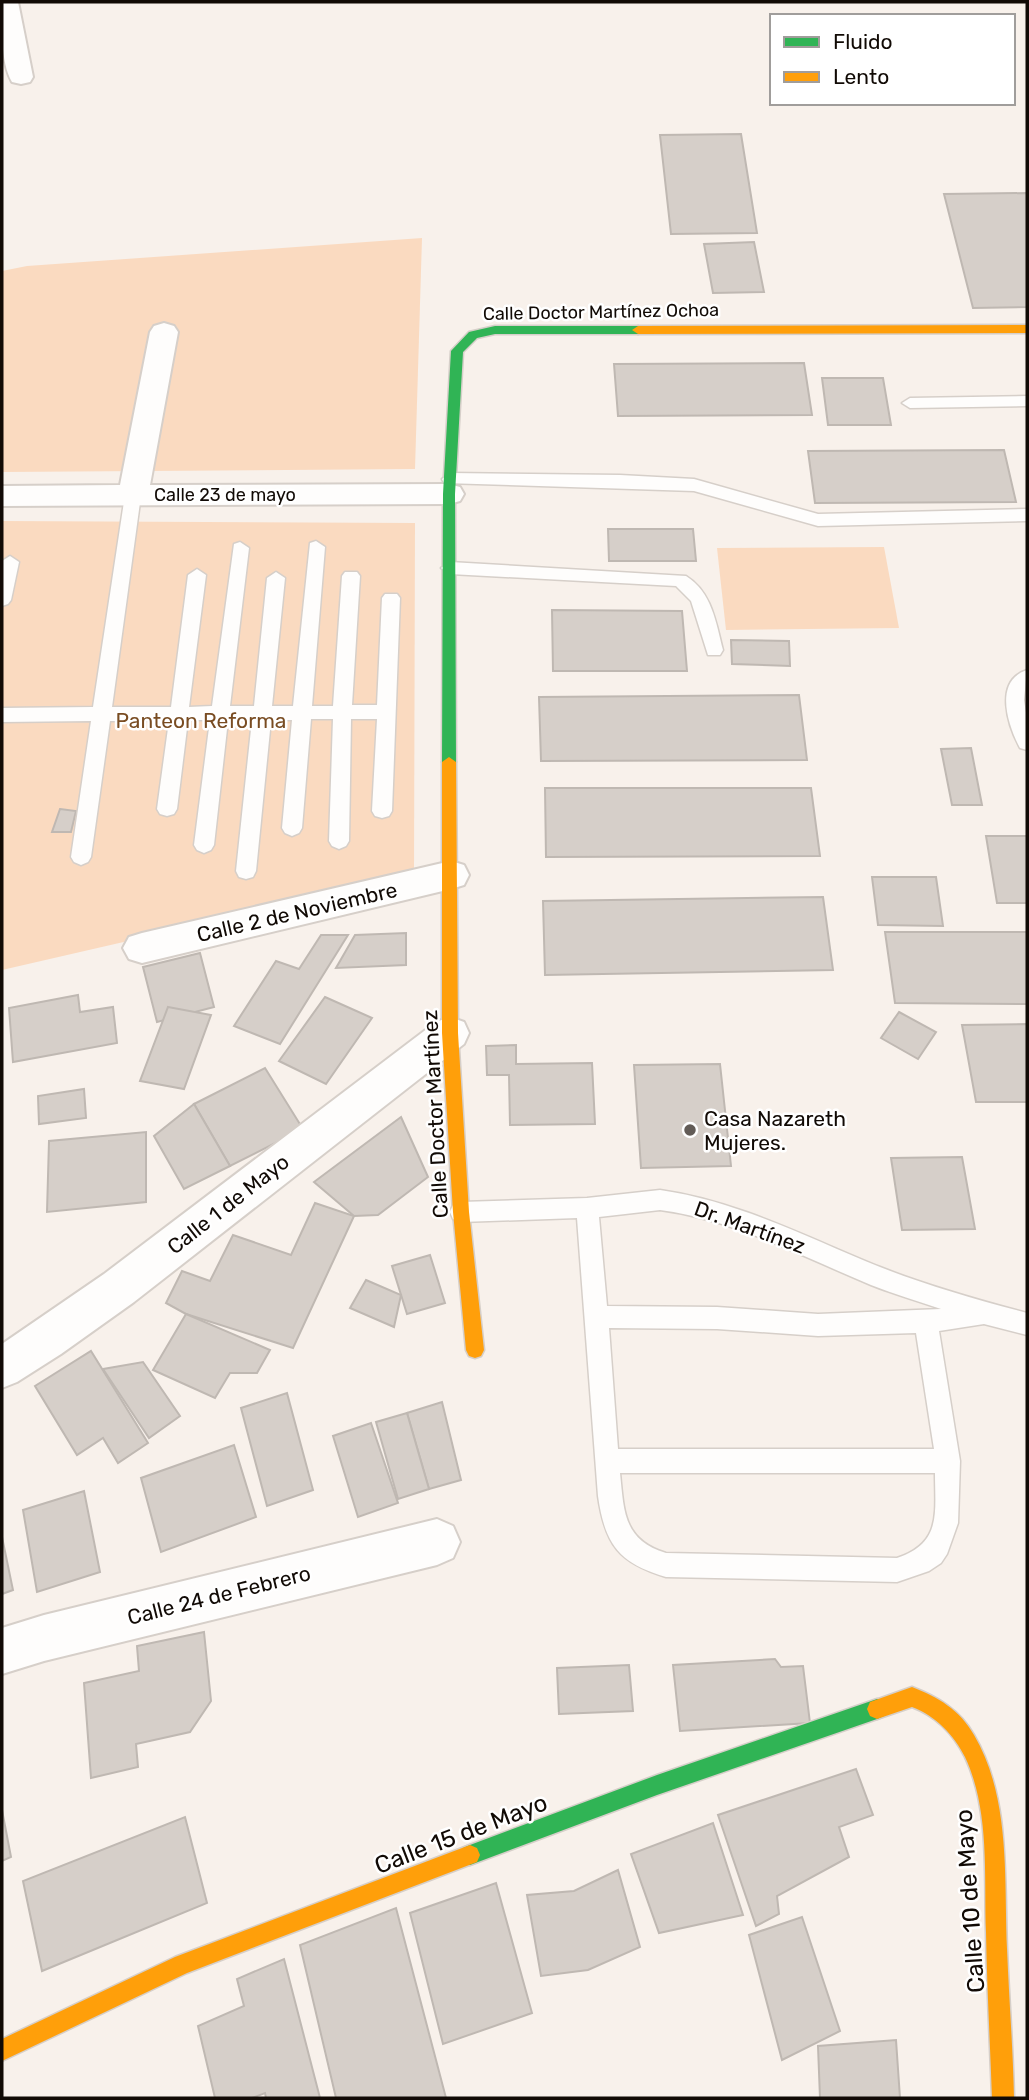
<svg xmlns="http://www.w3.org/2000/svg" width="1029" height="2100" viewBox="0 0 1029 2100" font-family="Rubik,sans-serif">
  <rect width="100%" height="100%" fill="#f8f1eb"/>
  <!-- green -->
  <g fill="#fadac0">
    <path d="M422 238 415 469 2 472V271L27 266Z"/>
    <path d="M2 521 415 523 414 875 2 970Z"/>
    <path d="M884 547 899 628 726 630 717 548Z"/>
  </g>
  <!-- building -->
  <g fill="#d6cfc9" stroke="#bfb8b2" stroke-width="2">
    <path d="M741 134 757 233 671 234 660 135Z"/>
    <path d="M1027 193V307L973 308 944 194Z"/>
    <path d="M754 242 764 292 713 293 704 244Z"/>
    <path d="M804 363 812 415 618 416 614 364Z"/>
    <path d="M822 378H883L891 425H828Z"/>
    <path d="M1004 450 1016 502 815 503 808 451Z"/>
    <path d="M608 529H693L696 561H609Z"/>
    <path d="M552 610 682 611 687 671H553Z"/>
    <path d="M731 640 789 641 790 666 732 664Z"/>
    <path d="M799 695 807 760 541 761 539 697Z"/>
    <path d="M971 748 982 805H952L941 749Z"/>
    <path d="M545 788H811L820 856 546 857Z"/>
    <path d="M60 809 76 811 71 832H52Z"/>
    <path d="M986 836H1027V903H997Z"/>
    <path d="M872 877H936L943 926 878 925Z"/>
    <path d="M823 897 833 970 545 975 543 901Z"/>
    <path d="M885 932H1027V1004L895 1003Z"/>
    <path d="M406 933V965L336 968 355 935Z"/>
    <path d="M321 935H348L280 1044 234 1026 276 961 299 969Z"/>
    <path d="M200 953 214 1007 157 1022 143 967Z"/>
    <path d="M78 995 80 1012 113 1007 117 1043 13 1062 9 1008Z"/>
    <path d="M325 997 372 1018 326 1084 279 1061Z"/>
    <path d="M168 1007 211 1015 184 1089 140 1081Z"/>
    <path d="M899 1012 936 1032 918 1059 881 1038Z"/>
    <path d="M1027 1024V1102H976L962 1025Z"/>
    <path d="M516 1045V1064L592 1063 595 1124 510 1125 509 1075H487L486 1046Z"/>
    <path d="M720 1064 731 1166 641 1168 634 1065Z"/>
    <path d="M265 1068 303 1129 230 1166 194 1104Z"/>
    <path d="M84 1089 86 1118 39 1124 38 1096Z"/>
    <path d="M194 1104 230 1166 184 1189 154 1136Z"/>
    <path d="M401 1117 428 1177 378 1215 354 1216 314 1182Z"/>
    <path d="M146 1132V1202L47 1212 49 1141Z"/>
    <path d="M962 1157 975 1229 902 1230 891 1158Z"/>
    <path d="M315 1203 354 1216 293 1348 186 1314 166 1303 182 1271 210 1281 233 1235 291 1255Z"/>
    <path d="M430 1255 445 1303 407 1314 392 1266Z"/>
    <path d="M366 1280 401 1295 394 1327 350 1308Z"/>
    <path d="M186 1314 270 1350 257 1373H230L215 1398 153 1370Z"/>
    <path d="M91 1351 148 1443 118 1463 103 1438 77 1455 35 1386Z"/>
    <path d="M143 1362 180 1416 149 1438 103 1369Z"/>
    <path d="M287 1393 313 1490 267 1506 241 1408Z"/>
    <path d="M442 1402 461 1480 429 1489 407 1413Z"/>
    <path d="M407 1413 429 1489 398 1499 376 1422Z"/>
    <path d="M371 1423 398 1503 358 1517 333 1436Z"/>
    <path d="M234 1445 256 1517 161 1552 141 1478Z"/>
    <path d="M84 1491 100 1572 37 1592 23 1510Z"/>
    <path d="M2 1537 13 1590 2 1594Z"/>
    <path d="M204 1632 211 1701 190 1732 136 1744 138 1767 91 1778 84 1683 139 1671 137 1646Z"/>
    <path d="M775 1659 781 1667 803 1666 810 1723 680 1731 673 1665Z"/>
    <path d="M629 1665 633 1711 559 1714 557 1668Z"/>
    <path d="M856 1769 873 1815 839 1827 849 1857 777 1896 779 1914 756 1926 718 1815Z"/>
    <path d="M2 1810 11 1857 2 1861Z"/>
    <path d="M185 1817 207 1903 42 1971 23 1881Z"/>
    <path d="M713 1823 743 1915 659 1933 631 1854Z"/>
    <path d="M618 1870 640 1947 588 1970 541 1976 527 1895 574 1891Z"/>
    <path d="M496 1883 532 2013 443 2044 410 1913Z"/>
    <path d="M396 1908 446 2098H336L300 1945Z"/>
    <path d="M802 1917 840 2031 782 2060 749 1935Z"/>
    <path d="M284 1959 320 2098H266L265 2093 252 2098H215L198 2026 244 2006 237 1979Z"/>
    <path d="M896 2040 900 2098H820L818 2046Z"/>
  </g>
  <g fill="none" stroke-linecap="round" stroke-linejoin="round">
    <!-- lane casing -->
    <g stroke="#d6cfc9" stroke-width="3">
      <g id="lane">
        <path d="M1027 396V406L910 408 902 403 910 398Z"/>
        <path d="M450 473 620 475 694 479 818 514 1027 509V521L818 526 694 491 444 483 442 479Z"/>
        <path d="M133 489 141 495 112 707H171L188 575 197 569 206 575 189 707 212 706 234 544 240 542 249 548 230 706H254L267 578 276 572 285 578 272 706H293L310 543 316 541 325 547 312 706H333L342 576 345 572H357L360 576 352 705H377L382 598 385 594H397L400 598 392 811 389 816 382 818 375 816 372 811 377 719H351L349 841 346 846 339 849 332 846 329 841 333 719H311L302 828 299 833 292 836 285 833 282 828 292 720H271L256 871 253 877 246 879 239 877 236 871 252 720H228L214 845 211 850 204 853 197 850 194 845 210 720H188L177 809 174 814 167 816 160 814 157 809 169 721H110L91 857 88 862 81 865 74 862 71 857 91 721 2 722V708L93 707 125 495Z"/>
        <path d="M10 556 19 562 11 600 8 604 2 606V561Z"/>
        <path d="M450 562 686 576C712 592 716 623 723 650L720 655H708L691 601 676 586 450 574 441 568Z"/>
        <path d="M1027 670 1024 700 1027 719V750L1020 748C1008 726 993 681 1027 670Z"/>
        <path d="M660 1190C738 1201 808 1238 880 1267 928 1286 978 1300 1027 1313V1335L984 1324 939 1331 960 1461 958 1523 947 1554 941 1563 929 1571 897 1582 666 1577C619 1563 605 1545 598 1496L577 1218 461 1222 453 1219 450 1212 453 1205 461 1202 587 1198ZM660 1210C735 1220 801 1256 871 1285 894 1294 918 1301 941 1309L818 1314 717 1307 607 1306 599 1217ZM609 1328 717 1329 818 1336 916 1333 934 1449H618ZM620 1473H935C935 1513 942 1543 897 1558L666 1553C623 1540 624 1511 620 1473Z"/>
      </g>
    </g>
    <!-- street casing -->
    <g stroke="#d6cfc9" stroke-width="4">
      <g id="street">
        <path d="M2 2H18L33 77 30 82 21 84 12 82C0 61 2 26 2 2Z"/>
        <path d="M164 323 174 326 178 332 150 485 449 484 460 487 464 494 460 501 449 504 2 506V486L120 485 150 332 154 326Z"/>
        <path d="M451 861 464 865 469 875 464 885 451 889 142 963 129 959 123 948 129 937 142 933Z"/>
        <path d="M450 1017 464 1022 469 1033 464 1044 134 1302 61 1354 17 1382 2 1388V1344L104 1274 436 1022Z"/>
        <path d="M437 1519 453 1526 460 1542 453 1558 437 1565 44 1661 2 1674V1628L44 1615Z"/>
      </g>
    </g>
    <!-- fast casing -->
    <g stroke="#d6cfc9" stroke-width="3">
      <g id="fast">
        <path d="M495 326H638L644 330 638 334H495L477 338 463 352 455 494 456 762 449 767 442 762 443 494 451 351 469 332Z"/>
        <path d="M877 1699 884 1702 887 1709 884 1716 877 1719 657 1795 470 1865 463 1862 460 1855 463 1848 470 1845 657 1775Z"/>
      </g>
    </g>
    <!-- slow casing -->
    <g stroke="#d6cfc9" stroke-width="3">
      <g id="slow">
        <path d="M1027 325V333L638 334 632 330 638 326Z"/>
        <path d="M449 757 456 762 458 1033 469 1212 484 1350 481 1356 475 1358 469 1356 466 1350 453 1212 442 1033V762Z"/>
        <path d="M912 1687C938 1697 960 1710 974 1735 1011 1798 1004 1879 1007 1949 1009 1999 1013 2049 1014 2098H992C990 2043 987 1987 986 1932 984 1876 990 1810 965 1757 954 1735 936 1716 912 1707L877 1719 870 1716 867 1709 870 1702Z"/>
        <path d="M470 1845 477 1848 480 1855 477 1862 187 1973 2 2061V2039L175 1957Z"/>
      </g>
    </g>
    <!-- lane -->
    <use href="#lane" fill="#fefdfc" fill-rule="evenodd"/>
    <!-- street -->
    <use href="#street" fill="#fefdfc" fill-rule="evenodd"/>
    <!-- fast -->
    <use href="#fast" fill="#30b455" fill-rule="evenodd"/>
    <!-- slow -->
    <use href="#slow" fill="#ff9f0a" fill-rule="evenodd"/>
  </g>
  <!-- markers -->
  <circle fill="#625b56" stroke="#fff" stroke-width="2.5" cx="690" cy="1130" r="7"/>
  <g text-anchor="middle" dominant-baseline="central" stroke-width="5" stroke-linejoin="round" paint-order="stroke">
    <!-- far-street labels -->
    <g font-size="18" fill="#110a05" stroke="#fff">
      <text transform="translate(601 312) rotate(-1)">Calle Doctor Martínez Ochoa</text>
      <text x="225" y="495">Calle 23 de mayo</text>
    </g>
    <!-- park labels -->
    <g font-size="21" fill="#794c22" stroke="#fff">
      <text x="201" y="720">Panteon Reforma</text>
    </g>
    <!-- street labels -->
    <g font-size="21" fill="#110a05" stroke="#fff">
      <text transform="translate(297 912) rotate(-13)">Calle 2 de Noviembre</text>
      <text transform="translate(435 1114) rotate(-93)">Calle Doctor Martínez</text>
      <text transform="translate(228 1204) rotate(-38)">Calle 1 de Mayo</text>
      <text transform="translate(750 1227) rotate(20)">Dr. Martínez</text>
      <text transform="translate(219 1595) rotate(-14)">Calle 24 de Febrero</text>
    </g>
    <!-- poi labels -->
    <g font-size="21" fill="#110a05" stroke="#fff" text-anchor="start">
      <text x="704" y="1118">Casa Nazareth<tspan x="704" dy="24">Mujeres.</tspan></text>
    </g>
    <!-- near-street labels -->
    <g font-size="24" fill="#110a05" stroke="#fff">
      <text transform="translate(461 1834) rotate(-21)">Calle 15 de Mayo</text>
      <text transform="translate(970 1901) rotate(-94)">Calle 10 de Mayo</text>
    </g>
  </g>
  <!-- border -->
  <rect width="1029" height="2100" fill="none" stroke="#110a05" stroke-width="7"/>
  <!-- legend -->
  <rect x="770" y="14" width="245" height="91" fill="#ffffff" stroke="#a09d9b" stroke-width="2"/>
  <rect x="784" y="37" width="35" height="10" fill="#30b455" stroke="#a09d9b" stroke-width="2"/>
  <text x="833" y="49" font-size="21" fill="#110a05">Fluido</text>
  <rect x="784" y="72" width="35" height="10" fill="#ff9f0a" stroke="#a09d9b" stroke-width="2"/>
  <text x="833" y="84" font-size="21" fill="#110a05">Lento</text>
</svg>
